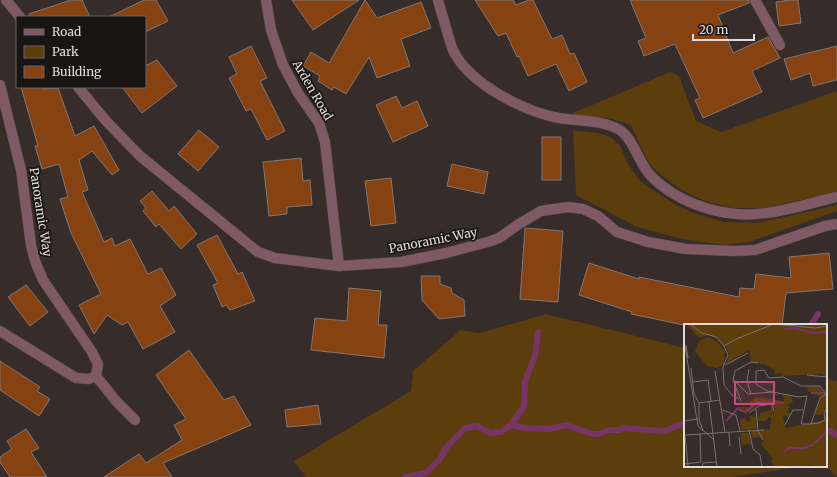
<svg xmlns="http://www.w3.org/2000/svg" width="837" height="477" viewBox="0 0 837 477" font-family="Merriweather,serif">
  <rect width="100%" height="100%" fill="#362c2a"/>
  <!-- green -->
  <g fill="#5c3d0c">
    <path d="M670 72 679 76 696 121 721 132 837 91V192L764 208H732L702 200 680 189 656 171 646 158 631 125 612 119 571 114Z"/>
    <path d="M573 130 597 133 611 137 620 146 628 164 639 180 651 189 677 205 693 213 724 222 758 223 837 205V211L749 242 725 245 681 239 635 226 576 195Z"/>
    <path d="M546 314 685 348V466H805L732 477H306L294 461 411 391 413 371 461 330 480 333Z"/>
    <path d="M826 379 837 381V477L829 469 813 466H826Z"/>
  </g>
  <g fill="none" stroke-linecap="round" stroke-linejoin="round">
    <!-- stream -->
    <g stroke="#773566" stroke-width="6">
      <path d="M811 325 818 314"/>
      <path d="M511 425 524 406 525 381 535 356 538 332"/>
      <path d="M826 431H831L837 435"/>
      <path d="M405 477 426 473 441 458 445 449 465 428 477 426 490 433 501 432 511 425 524 428 549 429 566 425 593 434H600L607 430H619L623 428 664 431 685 423"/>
    </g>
  </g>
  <!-- building -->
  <g fill="#874211" stroke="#817772">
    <path d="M71 0H82L90 17H30L29 14Z"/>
    <path d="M144 0H156L168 21 145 32V17H109Z"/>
    <path d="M292 0H359L313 30Z"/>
    <path d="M365 0 377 18 421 2 431 28 401 39 410 66 377 78 369 57 346 94 334 87 332 90 318 81 320 76 303 66 311 52 329 63Z"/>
    <path d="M475 0H513L516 5 529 0H533L552 39 562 35 570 54 574 53 587 82 569 91 556 64 528 76 519 56 517 57 506 33 498 36Z"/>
    <path d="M630 0H749V3L718 15 733 53 768 37 780 58 752 71 762 92 703 118 695 100 700 98 675 44 644 56 638 41 646 38Z"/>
    <path d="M790 0H798L801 23 779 26 776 2Z"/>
    <path d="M251 46 267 78 260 81 285 131 267 140 251 109 246 111 229 78 237 74 229 57Z"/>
    <path d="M837 46V80L813 86 810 73 791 80 784 59Z"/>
    <path d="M157 60 177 86 142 113 122 87H145V66Z"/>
    <path d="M21 87H43V89L58 88 75 136 94 126 119 170 112 175 92 151 79 160 88 190 82 192 104 242 112 238 115 246 130 239 148 274 161 268 176 295 160 306 175 332 143 349 128 322 122 325 107 315 94 334 79 305 101 294 71 233 60 199 68 197 59 164 42 169 35 146H38Z"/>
    <path d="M396 96 402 108 417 101 428 126 393 142 376 105Z"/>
    <path d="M199 130 219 147 198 171 178 154Z"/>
    <rect x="542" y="137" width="19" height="43"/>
    <path d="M301 158 303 181 310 180 312 205 287 207V214L269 216 263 162Z"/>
    <path d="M452 164 488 172 484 194 447 186Z"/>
    <path d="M391 178 396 223 371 226 365 181Z"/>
    <path d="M152 191 169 211 174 206 197 234 181 249 159 224 156 227 143 211 146 208 140 201Z"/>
    <path d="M525 228 563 231 558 302 520 299Z"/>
    <path d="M217 235 238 274 242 272 255 301 230 310 226 305 222 307 213 285 218 283 197 245Z"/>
    <path d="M829 253 833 289 786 293 782 325H684L631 314 632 312 579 295 589 263 639 279V277L739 297 740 288 754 289 756 274 791 278 789 257Z"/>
    <path d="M421 276H440V284L451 288 452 293 464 300 465 316 439 319 422 300Z"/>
    <path d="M26 285 48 312 30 326 8 297Z"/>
    <path d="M349 288 381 291 378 325H387L384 358 311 350 315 318 347 321Z"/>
    <path d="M189 350 224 400 234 396 251 425 163 463 172 477H104L139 454 146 463 182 440 174 425 186 419 156 375Z"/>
    <path d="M0 361 40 387 37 391 50 399 39 416 0 390Z"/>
    <path d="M318 405 321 424 287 427 285 410Z"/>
    <path d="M26 429 39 448 31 452 47 477H10L0 462V457L12 449 7 441Z"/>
  </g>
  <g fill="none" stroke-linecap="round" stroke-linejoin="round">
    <!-- minor casing -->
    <g stroke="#524846" stroke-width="11">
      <g id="minor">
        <path d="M6 0 20 17"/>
        <path d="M266 0 271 30 283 65 298 93 319 123 325 142 339 266"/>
        <path d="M438 0C441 12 445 23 448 35 450 40 451 47 454 52 470 84 525 112 559 118 578 121 599 120 616 128 633 135 638 163 651 176 680 205 726 219 766 213 790 210 814 202 837 197"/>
        <path d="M755 0 780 45"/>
        <path d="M0 85 21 170 31 245 35 261 43 280 92 352 98 364 96 376 116 401 135 420"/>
        <path d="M78 87 106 121 140 156 258 252 275 258 339 266 401 262 446 253 488 242 499 238 519 224 541 211 568 207 583 209 598 216 617 232 648 242 686 249 734 251 755 250 825 226 837 224"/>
        <path d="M0 331 76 378 89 379 96 376"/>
      </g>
    </g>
    <!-- minor -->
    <use href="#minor" stroke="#7f5a64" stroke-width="10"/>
  </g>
  <g text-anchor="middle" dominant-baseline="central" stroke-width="3.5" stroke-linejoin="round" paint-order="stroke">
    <!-- street labels -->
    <g font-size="12" fill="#e2dbda" stroke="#1a1515">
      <text transform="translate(313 90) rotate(60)">Arden Road</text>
      <text transform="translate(41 212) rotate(81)">Panoramic Way</text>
      <text transform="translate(433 240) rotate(-11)">Panoramic Way</text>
    </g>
  </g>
  <!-- overview -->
  <g transform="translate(684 324)">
    <rect width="143" height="143" fill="#362c2a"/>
    <path d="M2 0H143V53L138 50 99 52 97 49 91 50 90 46 80 40 67 38 65 26 43 39 45 30 42 22 50 17 40 22 32 14 24 11 15 14ZM24 13 34 18 41 28 40 40 33 44 23 42 11 27 15 17ZM135 62 141 71 136 73 124 67 123 63ZM143 62V83L137 91H131L137 73 143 70 140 66ZM99 71 107 72 109 78 103 81 106 83 103 88 107 89 106 94 101 91 99 94 102 104 141 96 143 85V143L123 141 124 143H93L91 141 90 143 87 137 89 134 77 121 80 115 77 113 68 114 67 107 86 105 87 94 85 93 91 87 90 80 74 81 62 90 55 85 49 88 53 83H67L64 79 72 73 100 77ZM87 81H89L90 87 81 97H74L73 84 75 96 76 89 87 86ZM66 92 72 93 73 105 57 106 56 96 61 94 63 98 66 97ZM56 109H65L67 120 58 121Z" fill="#5c3d0c"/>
    <path fill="none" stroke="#773566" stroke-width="2" d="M100 5 110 4 129 9 143 8M127 69H141M42 97 53 85 62 88 72 78 100 79M100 128 105 124H120L128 121 143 108"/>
    <path fill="none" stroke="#7b7270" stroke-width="1" d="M6 0 18 9 32 13 40 22 44 31 39 43 40 61 48 71 55 75M0 16 14 102 29 115M2 21 4 34M40 22 52 15 90 0 131 4 143 2M41 41 64 29M7 44 10 70 15 79M65 45 63 57 67 70M31 47 41 108M123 51 143 53M50 56 64 70 89 68M9 58 24 56 27 77M57 77 49 56 51 47 67 38 74 39M25 78 33 143M15 79V95L19 107M15 79 36 76M72 85 74 107 79 116M38 86 52 91 56 107M65 89 75 82 88 80 90 87M0 97 14 95M127 100 136 74 142 70 136 62H117L99 53 85 54 80 46 72 47V60L83 67 115 73 123 72 117 100H127L135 99 141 96 140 89 143 84M101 101 109 86H119M65 106 69 125 76 131 78 143M45 108 46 122M0 111 80 106M1 111 4 143M55 113 57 130M0 140 17 138 16 110M18 143 19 139 32 138"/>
    <path fill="#ca497b" fill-opacity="0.15" stroke="#ca497b" stroke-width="2" d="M51 58H90V80H51Z"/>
    <rect width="143" height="143" fill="none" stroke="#e2dbda" stroke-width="2"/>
  </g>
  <!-- legend -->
  <rect x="16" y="16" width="130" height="72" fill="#1a1515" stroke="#6a6464"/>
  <rect x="24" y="29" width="20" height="6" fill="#7f5a64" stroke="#6a6464"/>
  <text x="52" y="36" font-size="12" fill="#e2dbda">Road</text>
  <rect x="24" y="46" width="20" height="12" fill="#5c3d0c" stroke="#6a6464"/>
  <text x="52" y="56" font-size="12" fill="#e2dbda">Park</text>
  <rect x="24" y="66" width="20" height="12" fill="#874211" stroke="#6a6464"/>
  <text x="52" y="76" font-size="12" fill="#e2dbda">Building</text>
  <!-- scale -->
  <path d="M693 34v6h61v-6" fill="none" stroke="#e2dbda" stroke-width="2"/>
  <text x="699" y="34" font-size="12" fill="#e2dbda" stroke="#1a1515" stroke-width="3" paint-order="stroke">20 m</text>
</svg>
